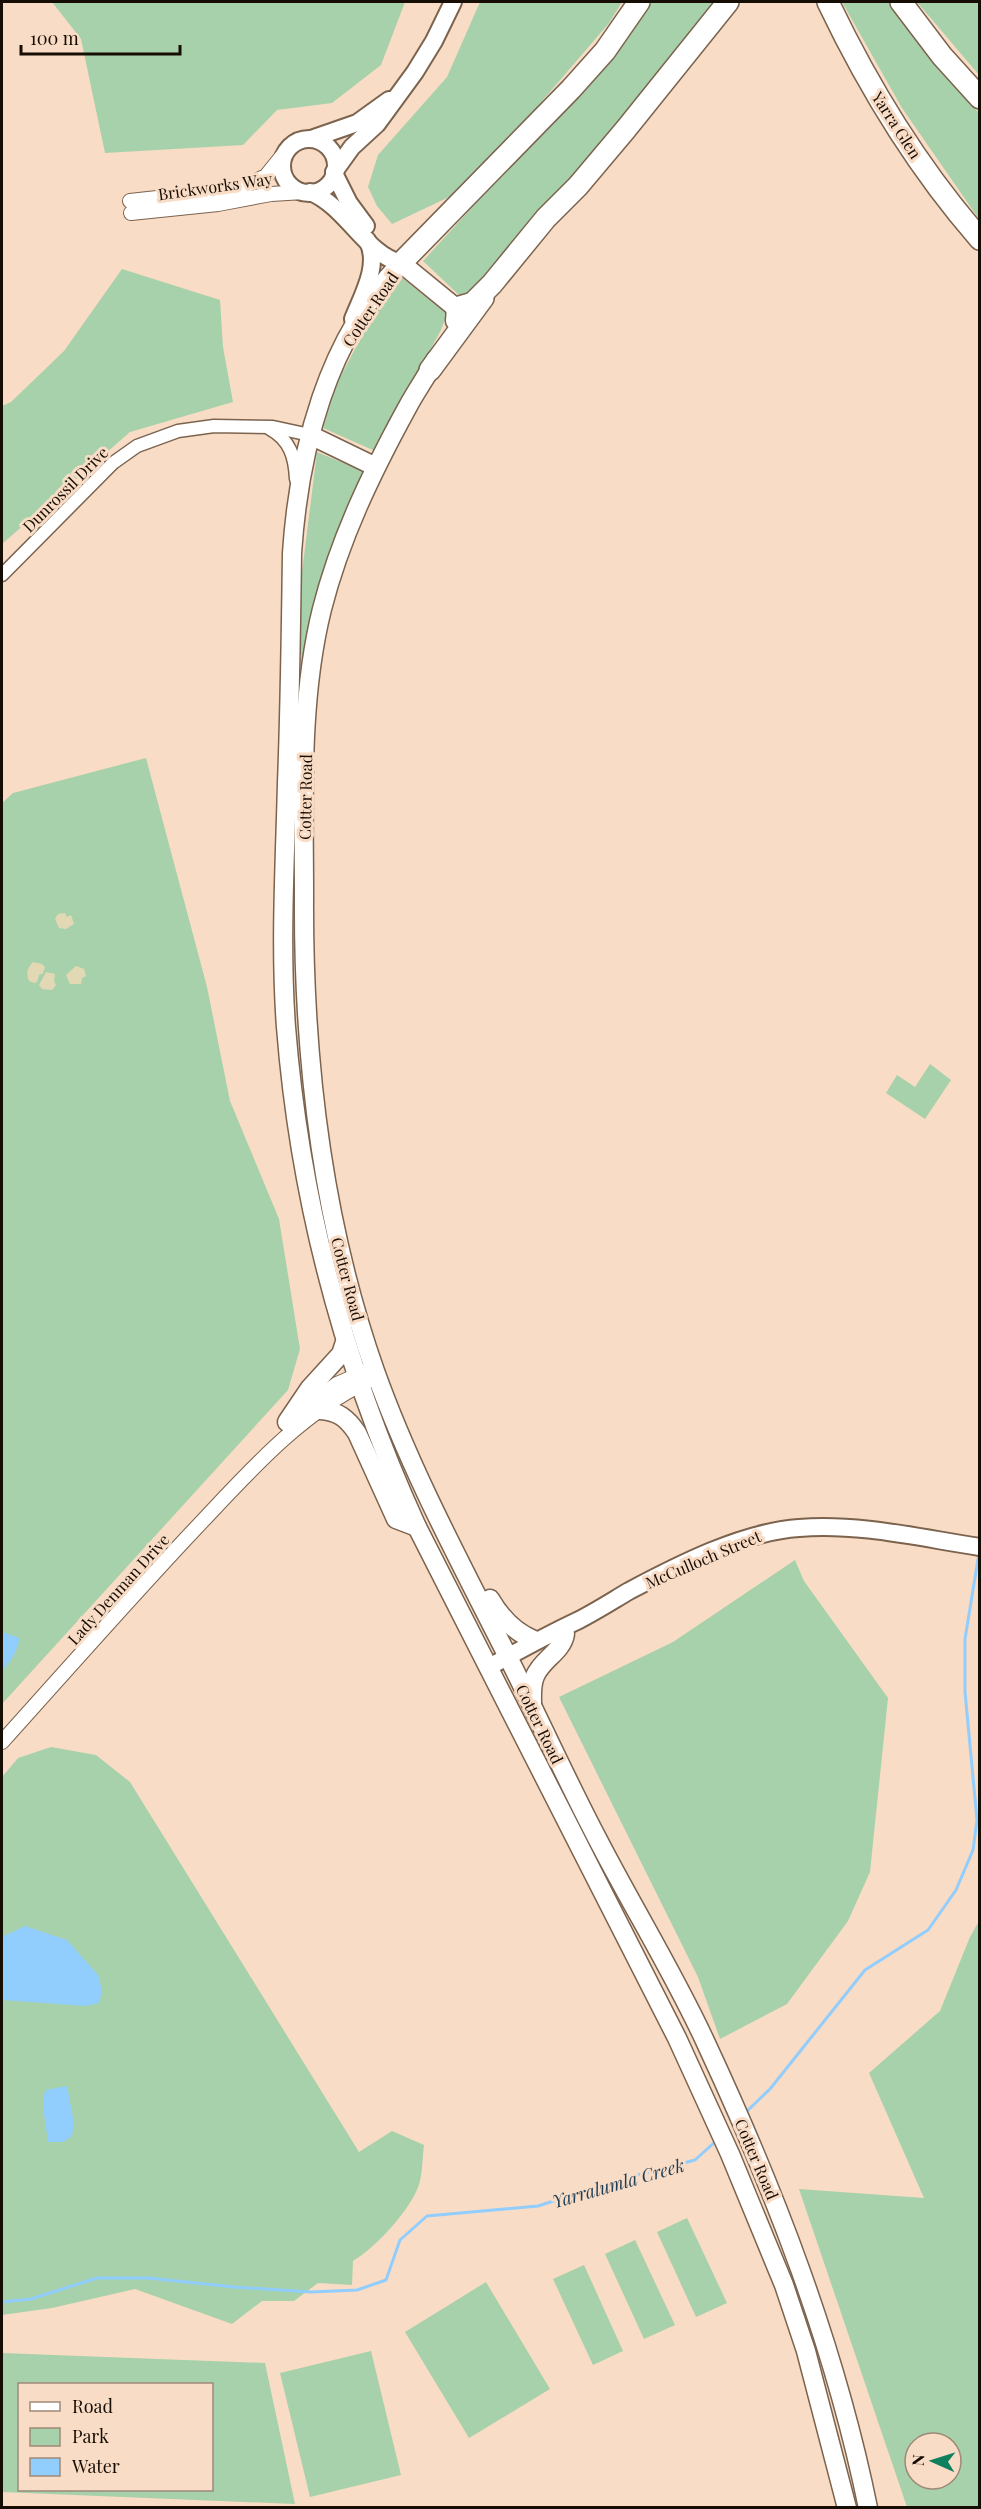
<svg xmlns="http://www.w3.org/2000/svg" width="981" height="2509" viewBox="0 0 981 2509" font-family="'Playfair Display',serif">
  <rect width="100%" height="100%" fill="#f9dcc5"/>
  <!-- green -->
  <g fill="#a7d1aa" fill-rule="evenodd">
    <path d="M52 2H405L381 65 332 103 277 110 243 145 105 153 81 39Z"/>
    <path d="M480 2H622L609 23 537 107 449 197 392 224 377 206 368 187 378 155 447 77Z"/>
    <path d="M652 2H718L614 134 487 276 461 297 423 261 607 60Z"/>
    <path d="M842 2H888L930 59 979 113V219L902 108Z"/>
    <path d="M917 2H979V75Z"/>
    <path d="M122 269 220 300 223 347 233 402 130 432 2 544V406L11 402 64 351Z"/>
    <path d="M402 278 447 314 441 330 375 451 323 428 337 383 372 317Z"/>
    <path d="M317 452 365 472 302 701 300 588Z"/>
    <path d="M146 758 207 987 230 1101 279 1219 300 1349 288 1390 2 1704V803L13 793Z"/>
    <path d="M930 1064 951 1080 925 1119 886 1093 897 1075 915 1087Z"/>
    <path d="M795 1560 804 1581 888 1698 870 1872 848 1921 787 2004 720 2039 698 1977 559 1697 673 1642Z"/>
    <path d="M51 1747 96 1755 130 1782 359 2152 392 2131 424 2145C422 2159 423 2179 416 2192 405 2215 375 2248 353 2261L352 2285 318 2283 294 2301H262L232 2324 135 2289 52 2308 2 2315V1777L18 1758Z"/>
    <path d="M979 1921V2507H907L799 2189 924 2198 869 2073 940 2011 970 1937ZM915 2443H951V2479H915Z"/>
    <path d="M687 2218 727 2303 696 2317 657 2232Z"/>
    <path d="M635 2240 675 2325 644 2339 605 2254Z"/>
    <path d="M584 2265 623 2351 593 2365 553 2279Z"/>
    <path d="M486 2282 550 2389 469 2438 405 2332Z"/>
    <path d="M371 2351 401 2475 310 2497 280 2373Z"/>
    <path d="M2 2353 265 2363 295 2504 2 2492ZM20 2384H212V2490H20Z"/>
  </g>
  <!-- sand -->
  <g fill="#e2d9b4">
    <path d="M65 913 67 917 71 915 74 924 66 929 59 928 55 919 58 914Z"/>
    <path d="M33 962 42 964 45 967 43 973 39 975 37 982 34 983 29 981C26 973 27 968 33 962Z"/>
    <path d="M76 966 84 969 86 976 82 978 81 984H70L66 975Z"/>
    <path d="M46 972 55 974 54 981 56 985 52 990 42 989 39 985Z"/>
  </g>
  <!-- water -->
  <g fill="#91cdfd">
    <path d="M3 1632 19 1638C19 1650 10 1662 2 1671Z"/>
    <path d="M25 1926 67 1940 98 1975 102 1991 99 2003 86 2006 2 2000V1937Z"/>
    <path d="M67 2086 74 2123 72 2136 63 2142H48L43 2107V2097L46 2090Z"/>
  </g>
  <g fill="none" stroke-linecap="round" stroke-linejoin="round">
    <!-- stream -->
    <g stroke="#91cdfd" stroke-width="3">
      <path d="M744 2114 770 2089 865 1970 928 1930 956 1890 973 1850 977 1820 965 1692V1639L979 1553"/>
      <path d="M2 2302 31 2299 97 2278H148L234 2287 311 2292 357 2290 386 2280 400 2240 427 2216 538 2206 618 2180 695 2160 716 2141"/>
    </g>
    <!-- minor casing -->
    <g stroke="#7b634e" stroke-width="15">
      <g id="minor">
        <path d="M270 429C290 440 295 457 296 479"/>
        <path d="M2 575 113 463 137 446 178 431 214 426 273 427 310 435"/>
      </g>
    </g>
    <!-- tertiary casing -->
    <g stroke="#7b634e" stroke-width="16">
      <g id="tertiary">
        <path d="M130 201 239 189 266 176 287 150"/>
        <path d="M131 213 218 204 271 194 304 192"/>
        <path d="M300 1410 337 1384 374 1368"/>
        <path d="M2 1742C66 1671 129 1599 195 1529 247 1474 299 1414 368 1381"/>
      </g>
    </g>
    <!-- secondary casing -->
    <g stroke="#7b634e" stroke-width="20">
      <g id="secondary">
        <path d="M311 139 357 123 389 100"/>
        <circle cx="309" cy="166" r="27"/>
        <path d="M334 172 352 147 377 124 415 72 434 41 453 2"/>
        <path d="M334 173 349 203 366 226"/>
        <path d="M310 192C346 206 366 255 401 263"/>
        <path d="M353 319C362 296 381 264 367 240"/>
        <path d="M489 1667C518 1651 547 1635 577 1621 595 1612 612 1601 629 1591 678 1565 742 1532 799 1528 859 1523 920 1538 980 1547"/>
      </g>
    </g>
    <!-- primary casing -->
    <g stroke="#7b634e" stroke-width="21">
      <g id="primary">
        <path d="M455 321 456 308 401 263C327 339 299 450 292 553 291 630 290 706 287 783 285 864 280 946 286 1027 300 1204 344 1367 417 1527L677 2038 730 2154 784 2285 806 2351 847 2508"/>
        <path d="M436 359C427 376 416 391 407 408 372 472 340 538 322 609 299 701 304 801 304 895 303 1057 321 1218 375 1371 410 1469 459 1560 506 1653 537 1714 565 1777 597 1838 632 1906 673 1972 705 2041 775 2191 835 2346 868 2508"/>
        <path d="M310 435 376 467"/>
        <path d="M320 1410C338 1411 347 1418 357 1433L396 1519 417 1527"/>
        <path d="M287 1422 310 1388 341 1354 345 1342"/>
        <path d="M490 1599C501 1618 514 1632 534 1640"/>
        <path d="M532 1704C532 1695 531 1685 535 1676 542 1659 562 1652 565 1634"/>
      </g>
    </g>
    <!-- motorway casing -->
    <g stroke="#7b634e" stroke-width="24">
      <g id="motorway">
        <path d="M828 2C868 86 918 168 980 239"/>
        <path d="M901 2 942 56 980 98"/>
        <path d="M401 263 571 89 605 51 639 2"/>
        <path d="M456 308 473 303 492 284 546 218 578 186 626 129 728 2"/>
        <path d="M430 370 483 298"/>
      </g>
    </g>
    <!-- minor -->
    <use href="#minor" stroke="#fff" stroke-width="12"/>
    <!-- tertiary -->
    <use href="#tertiary" stroke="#fff" stroke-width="14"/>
    <!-- secondary -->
    <use href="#secondary" stroke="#fff" stroke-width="16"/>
    <!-- primary -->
    <use href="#primary" stroke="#fff" stroke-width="18"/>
    <!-- motorway -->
    <use href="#motorway" stroke="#fff" stroke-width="21"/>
  </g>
  <g text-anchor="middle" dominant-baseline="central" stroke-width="6" stroke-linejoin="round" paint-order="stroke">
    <!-- street labels -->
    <g font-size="16" fill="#160d05" stroke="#f9dcc5">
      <text transform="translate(897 125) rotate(57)">Yarra Glen</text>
      <text transform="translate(215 186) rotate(-8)">Brickworks Way</text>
      <text transform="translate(370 309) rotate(-56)">Cotter Road</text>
      <text transform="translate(65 489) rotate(-45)">Dunrossil Drive</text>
      <text transform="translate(305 797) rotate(-89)">Cotter Road</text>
      <text transform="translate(348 1279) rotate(75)">Cotter Road</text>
      <text transform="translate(703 1559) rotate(-23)">McCulloch Street</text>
      <text transform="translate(118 1589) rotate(-48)">Lady Denman Drive</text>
      <text transform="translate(540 1724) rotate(64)">Cotter Road</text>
      <text transform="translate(757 2159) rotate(67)">Cotter Road</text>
    </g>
    <!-- water labels -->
    <g font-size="18" font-style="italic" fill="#1c3d55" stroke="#f9dcc5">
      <text transform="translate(618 2183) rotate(-16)">Yarralumla Creek</text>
    </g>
  </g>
  <!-- border -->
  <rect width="981" height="2509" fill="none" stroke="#160d05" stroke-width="6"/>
  <!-- legend -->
  <rect x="18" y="2383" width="195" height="108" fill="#f9dcc5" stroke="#9e8978" stroke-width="1.5"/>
  <rect x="30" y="2402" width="30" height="9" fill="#ffffff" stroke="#9e8978" stroke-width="1.5"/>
  <text x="72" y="2413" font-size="18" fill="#160d05">Road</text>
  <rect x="30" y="2428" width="30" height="18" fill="#a7d1aa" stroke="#9e8978" stroke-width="1.5"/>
  <text x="72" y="2443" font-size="18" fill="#160d05">Park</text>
  <rect x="30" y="2458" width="30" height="18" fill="#91cdfd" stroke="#9e8978" stroke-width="1.5"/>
  <text x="72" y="2473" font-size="18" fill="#160d05">Water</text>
  <!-- north arrow -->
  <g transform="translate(933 2461) rotate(273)"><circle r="28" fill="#f9dcc5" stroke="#9e8978" stroke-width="1.5"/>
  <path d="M0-4.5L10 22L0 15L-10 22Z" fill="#0e805e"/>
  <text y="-9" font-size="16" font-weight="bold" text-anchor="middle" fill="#160d05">N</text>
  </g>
  <!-- scale -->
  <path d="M21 45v9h159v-9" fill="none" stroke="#160d05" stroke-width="3"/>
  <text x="30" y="45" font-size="18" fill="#160d05" stroke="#f9dcc5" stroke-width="4.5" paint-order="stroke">100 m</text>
</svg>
